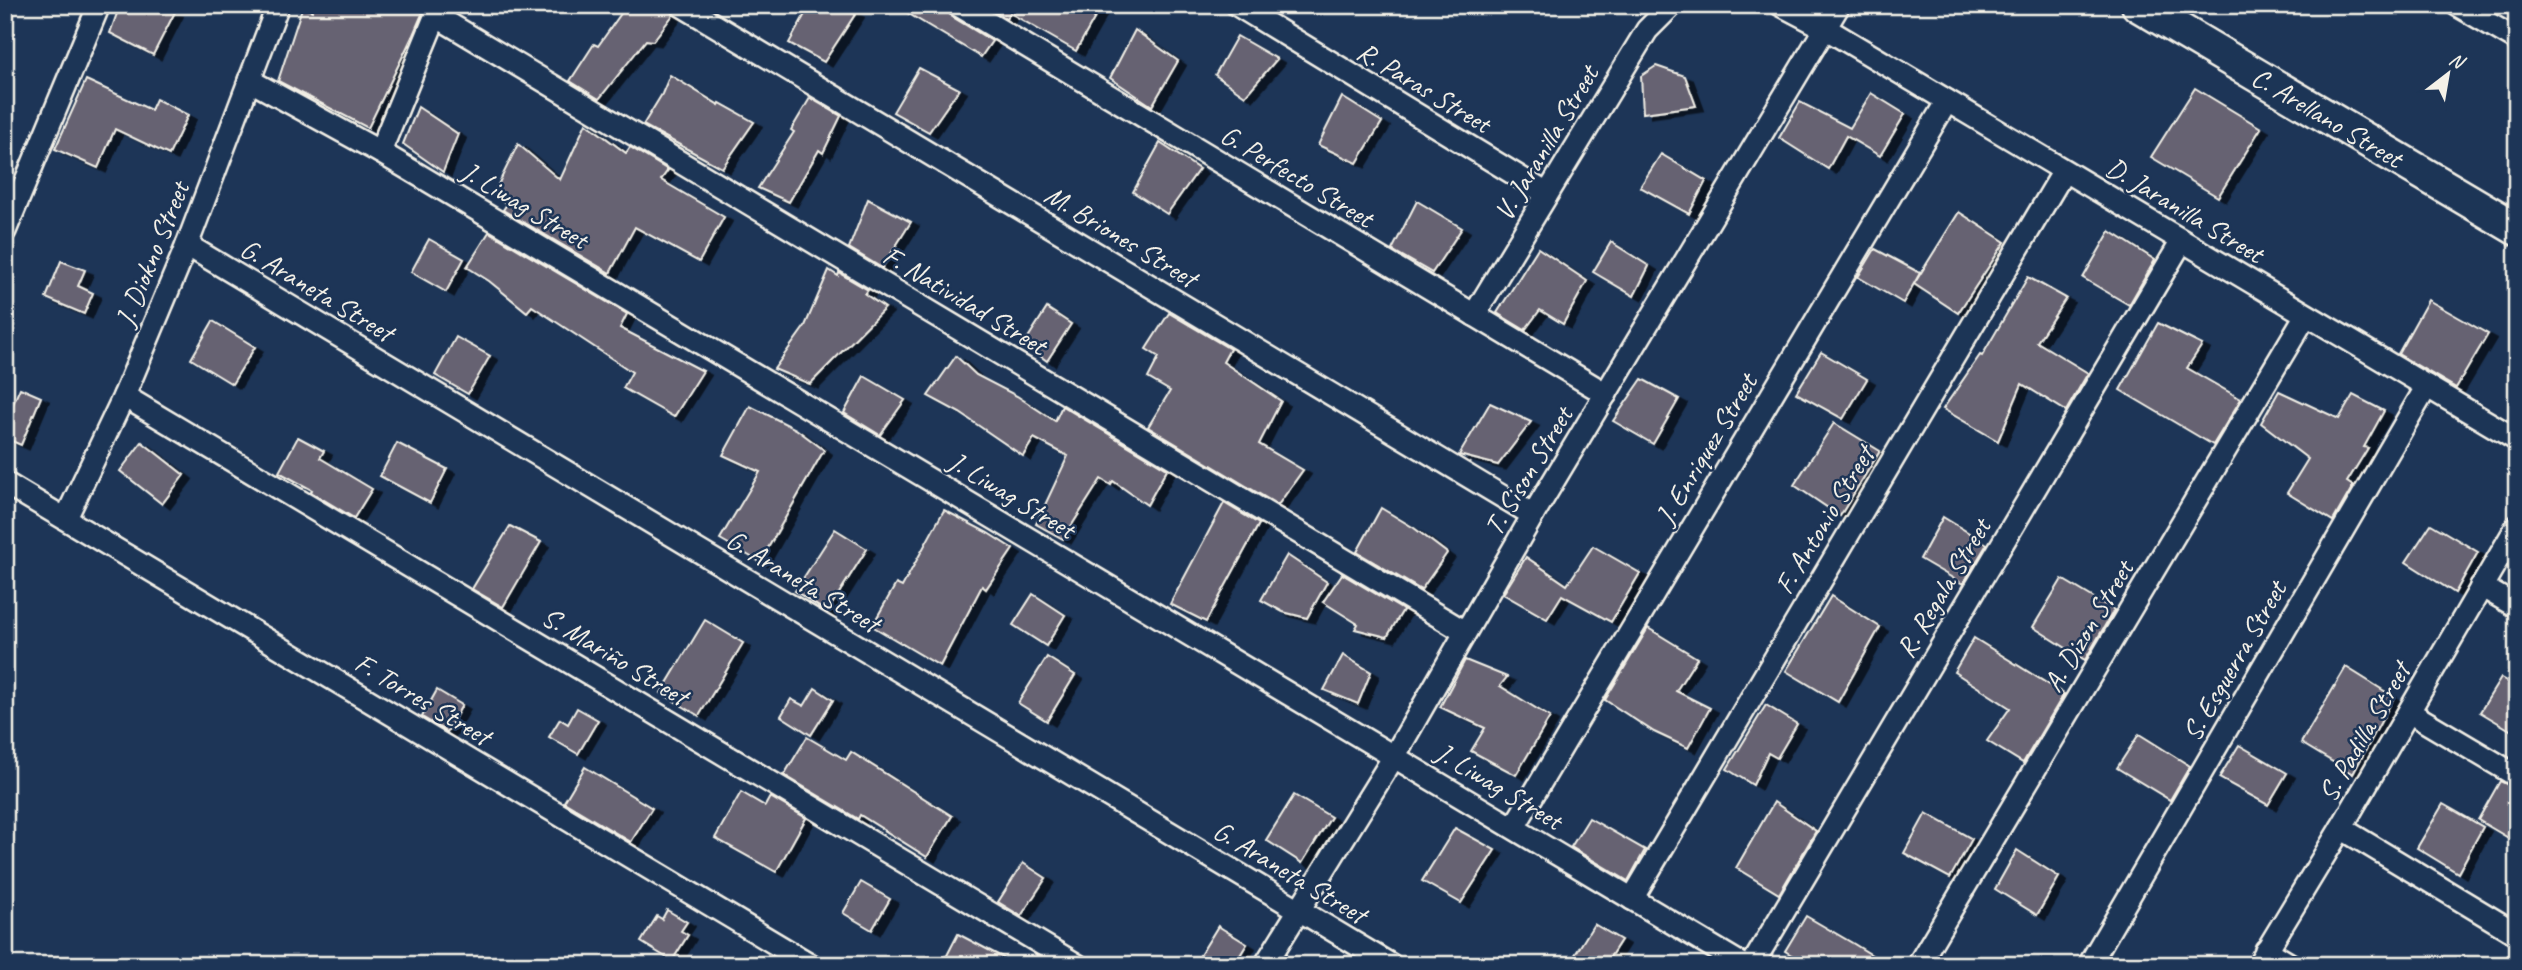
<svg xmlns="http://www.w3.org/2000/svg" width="2522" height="970" viewBox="0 0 2522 970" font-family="Caveat,sans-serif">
  <defs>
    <filter id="shadow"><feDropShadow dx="8" dy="4.5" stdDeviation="0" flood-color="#0009"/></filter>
  </defs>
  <rect width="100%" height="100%" fill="#1d3557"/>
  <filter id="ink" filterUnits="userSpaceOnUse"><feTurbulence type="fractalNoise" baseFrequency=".0143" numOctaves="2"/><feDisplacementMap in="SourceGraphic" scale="14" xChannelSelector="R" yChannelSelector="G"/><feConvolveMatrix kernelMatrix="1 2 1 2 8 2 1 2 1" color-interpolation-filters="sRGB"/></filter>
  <g filter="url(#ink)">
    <!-- building -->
    <g fill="#666272" stroke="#f4f1e8" stroke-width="2" filter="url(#shadow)">
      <path d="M120 5H158L175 12 153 55 110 33Z"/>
      <path d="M313 5H426L413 35 368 128 278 81 302 8 312 11Z"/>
      <path d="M627 5H668L673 15 653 41 646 40 599 99 570 81 594 44 598 46Z"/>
      <path d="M810 5H842L856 13 824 62 789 43Z"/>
      <path d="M894 5H945L951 16 992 41 981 57Z"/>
      <path d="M984 5H1102L1076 51 1010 13 1006 19Z"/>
      <path d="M1135 30 1178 61 1152 106 1110 78Z"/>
      <path d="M1237 36 1277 59 1245 96 1215 75Z"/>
      <path d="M1656 66 1685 76 1696 106 1643 113 1641 76Z"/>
      <path d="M919 68 959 89 929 132 893 112Z"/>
      <path d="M670 75 719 105 720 103 754 122 722 168 643 125 662 94Z"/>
      <path d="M86 80 151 110 156 99 188 115 169 155 115 129 98 168 55 149Z"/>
      <path d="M2195 88 2261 128 2218 197 2151 157Z"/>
      <path d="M1871 93 1905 114 1880 156 1846 136 1828 169 1779 138 1800 102 1850 128Z"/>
      <path d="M1342 97 1382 122 1357 163 1318 145Z"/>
      <path d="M810 98 841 116 823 153 819 150 789 202 758 188 794 132 791 130Z"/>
      <path d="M418 107 458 134 443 172 403 144Z"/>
      <path d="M586 123 626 153 630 147 668 170 661 180 724 217 699 262 635 227 610 273 503 210 507 204 493 195 518 144 560 180Z"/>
      <path d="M1160 143 1199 169 1167 214 1133 192Z"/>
      <path d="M1661 154 1706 181 1689 214 1640 187Z"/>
      <path d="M868 199 911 222 882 268 849 248Z"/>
      <path d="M1417 201 1462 228 1432 273 1392 250Z"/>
      <path d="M1959 212 2005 242 1958 313 1914 284Z"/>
      <path d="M2110 231 2155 260 2129 305 2083 278Z"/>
      <path d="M489 232 627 314 620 328 703 371 674 417 623 388 632 372 532 306 527 312 489 281 467 267Z"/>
      <path d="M429 239 464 259 446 292 411 272Z"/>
      <path d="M1611 242 1649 266 1634 296 1593 272Z"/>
      <path d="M1538 248 1587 281 1563 324 1540 310 1525 330 1497 313Z"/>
      <path d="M1875 249 1920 273 1903 303 1858 277Z"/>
      <path d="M61 261 85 270 78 286 93 293 84 314 46 298Z"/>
      <path d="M829 270 838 276 839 273 868 290 865 294 885 308 810 384 774 369 805 326Z"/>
      <path d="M2028 277 2066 298 2037 342 2088 373 2066 411 2022 384 1998 441 1943 409 1980 355 1982 356Z"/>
      <path d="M2428 300 2488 334 2456 388 2398 354Z"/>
      <path d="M1047 308 1071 324 1047 361 1024 344Z"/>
      <path d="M1169 313 1230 349 1223 362 1281 401 1259 444 1303 470 1278 505 1148 427 1170 391 1148 378 1159 357 1146 349Z"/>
      <path d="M213 321 255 347 232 384 191 359Z"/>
      <path d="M2158 323 2202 345 2187 368 2241 399 2213 445 2120 390Z"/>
      <path d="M456 337 490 356 468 394 435 375Z"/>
      <path d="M1821 352 1867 379 1843 419 1796 393Z"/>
      <path d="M956 356 976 375 1017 396 1055 421 1062 406 1167 469 1147 505 1113 481 1111 485 1101 479 1063 539 1036 524 1068 456 1034 438 1023 456 960 413 928 396Z"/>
      <path d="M864 376 905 400 880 435 844 413Z"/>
      <path d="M1642 379 1679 399 1653 444 1613 421Z"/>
      <path d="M20 388 41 397 21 445 5 438V422Z"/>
      <path d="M2279 391 2339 419 2353 395 2384 411 2364 447 2368 448 2347 482 2353 486 2333 521 2287 493 2308 459 2261 423Z"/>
      <path d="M1490 403 1531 422 1498 465 1459 455Z"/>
      <path d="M750 406 796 429 824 450 760 562 720 539 760 472 723 455Z"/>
      <path d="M1834 423 1880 451 1840 516 1794 485Z"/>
      <path d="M298 437 324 451 320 458 372 489 354 518 311 492 312 490 279 472Z"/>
      <path d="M142 442 184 475 162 504 120 471Z"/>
      <path d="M397 443 447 469 430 503 380 476Z"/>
      <path d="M1224 503 1259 524 1206 622 1170 604Z"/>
      <path d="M1381 508 1414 528 1447 553 1421 590 1357 552Z"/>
      <path d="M944 510 988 533 1013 549 986 589 982 586 940 666 872 626 896 584 902 587Z"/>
      <path d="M1943 517 1987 544 1963 584 1920 559Z"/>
      <path d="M2431 524 2478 552 2455 593 2406 562Z"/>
      <path d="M510 526 541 542 503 607 472 589Z"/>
      <path d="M835 529 867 549 827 612 795 591Z"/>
      <path d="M1593 546 1640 573 1611 622 1562 595 1547 619 1503 594 1526 557 1567 585Z"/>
      <path d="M1287 555 1327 582 1307 618 1283 612 1261 600Z"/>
      <path d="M1342 574 1403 610 1387 637 1355 629 1358 624 1323 602Z"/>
      <path d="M2062 579 2114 610 2085 660 2033 627Z"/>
      <path d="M1033 594 1065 615 1046 646 1013 625Z"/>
      <path d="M1831 596 1880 627 1838 702 1786 671Z"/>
      <path d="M705 620 743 643 699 716 661 693Z"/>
      <path d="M1648 628 1697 658 1676 691 1710 708 1688 748 1654 732 1605 700Z"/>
      <path d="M1974 638 2064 694 2023 763 1987 741 2010 708 1954 672Z"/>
      <path d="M1343 655 1371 672 1358 704 1324 690Z"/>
      <path d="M1047 657 1075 675 1047 721 1018 703Z"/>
      <path d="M1465 660 1507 677 1500 686 1550 717 1516 775 1471 751 1485 728 1440 707Z"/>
      <path d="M2346 667 2394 697 2353 774 2301 743Z"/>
      <path d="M2501 678 2517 687V734L2480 712Z"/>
      <path d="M815 688 833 700 811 735 781 716 791 699 804 706Z"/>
      <path d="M437 690 462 705 447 732 422 717Z"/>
      <path d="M1766 705 1797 724 1777 758 1768 753 1753 785 1727 769Z"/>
      <path d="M577 708 598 720 578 754 549 737 560 719 568 724Z"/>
      <path d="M2139 734 2190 766 2170 800 2117 768Z"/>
      <path d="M807 737 846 760 851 752 952 816 927 857 860 815 858 819 784 775Z"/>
      <path d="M2239 745 2287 773 2268 805 2219 778Z"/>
      <path d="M585 767 652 808 631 842 564 802Z"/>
      <path d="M2500 781 2517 789V843L2478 820Z"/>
      <path d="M741 792 765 806 770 797 806 818 776 872 715 838Z"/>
      <path d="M1294 795 1331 817 1302 863 1266 840Z"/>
      <path d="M1774 802 1816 831 1779 894 1736 868Z"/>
      <path d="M2443 804 2483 827 2458 873 2417 848Z"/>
      <path d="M1926 813 1972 839 1950 878 1904 853Z"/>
      <path d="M1589 818 1645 850 1628 881 1571 847Z"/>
      <path d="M1455 828 1495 850 1461 903 1422 881Z"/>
      <path d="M2017 850 2059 877 2037 915 1995 889Z"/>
      <path d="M1023 863 1046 878 1021 916 998 902Z"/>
      <path d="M861 882 890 899 872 930 843 913Z"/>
      <path d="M667 910 687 922 681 931 688 935 672 961 641 942 657 916 662 919Z"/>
      <path d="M1806 916 1854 944 1888 965H1808L1785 951Z"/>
      <path d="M1594 924 1621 940 1605 965H1584L1573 958Z"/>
      <path d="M1218 926 1247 944 1234 965H1194Z"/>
      <path d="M958 934 1017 965H942Z"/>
    </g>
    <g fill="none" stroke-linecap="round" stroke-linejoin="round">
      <!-- street casing -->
      <g stroke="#f4f1e8" stroke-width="26">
        <g id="street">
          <path d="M681 5 1533 515"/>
          <path d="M958 5 1606 394"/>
          <path d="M1237 5 1547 194"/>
          <path d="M1781 5 1825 28 2517 440"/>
          <path d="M2457 5 2517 40"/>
          <path d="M436 16 1465 632"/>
          <path d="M249 80 380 152 486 215 1743 965"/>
          <path d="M380 152 440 5"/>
          <path d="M5 231 99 5"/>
          <path d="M187 245 1391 965"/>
          <path d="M1474 315 1647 30 1672 5"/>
          <path d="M124 396 1077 965"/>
          <path d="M5 483 811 965"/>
          <path d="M66 518 124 396 187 245 278 5"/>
          <path d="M2481 586 2517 607"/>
          <path d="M2409 712 2517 776"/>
          <path d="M1514 827 1947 101"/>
          <path d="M2341 828 2517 934"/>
          <path d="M1632 899 2064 171"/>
          <path d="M2266 950 2291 965"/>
          <path d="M1265 965 1395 755 1533 515 1839 5"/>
          <path d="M1752 965 2182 241"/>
          <path d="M1918 965 2306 315"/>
          <path d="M2089 965 2427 386"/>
          <path d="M2258 965 2341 828 2517 526"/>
        </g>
      </g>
      <!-- secondary casing -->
      <g stroke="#f4f1e8" stroke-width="37">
        <g id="secondary">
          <path id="s1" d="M2138 5 2517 229"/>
        </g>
      </g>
      <!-- street -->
      <use href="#street" stroke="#1d3557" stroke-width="21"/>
      <!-- secondary -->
      <use href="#secondary" stroke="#1d3557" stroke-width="32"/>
    </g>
  </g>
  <g text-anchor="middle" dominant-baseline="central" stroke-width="5" stroke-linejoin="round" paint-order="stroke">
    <!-- street labels -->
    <g font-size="28" fill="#f4f1e8" stroke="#1d3557">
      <text transform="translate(1424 87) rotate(31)">R. Paras Street</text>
      <text stroke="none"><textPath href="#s1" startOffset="220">C. Arellano Street</textPath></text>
      <text transform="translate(1546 143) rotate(-59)">V. Jaranilla Street</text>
      <text transform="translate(1297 176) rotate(31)">G. Perfecto Street</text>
      <text transform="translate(525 205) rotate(31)">J. Liwag Street</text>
      <text transform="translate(2185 210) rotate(31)">D. Jaranilla Street</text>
      <text transform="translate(1121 236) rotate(31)">M. Briones Street</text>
      <text transform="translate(152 254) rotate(-68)">J. Diokno Street</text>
      <text transform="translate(317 290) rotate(31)">G. Araneta Street</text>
      <text transform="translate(965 300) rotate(31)">F. Natividad Street</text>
      <text transform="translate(1706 449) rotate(-59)">J. Enriquez Street</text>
      <text transform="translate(1528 471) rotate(-59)">T. Sison Street</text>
      <text transform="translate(1012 495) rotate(31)">J. Liwag Street</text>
      <text transform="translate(1824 520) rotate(-59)">F. Antonio Street</text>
      <text transform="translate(803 581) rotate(31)">G. Araneta Street</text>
      <text transform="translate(1943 588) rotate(-59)">R. Regala Street</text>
      <text transform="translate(2088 626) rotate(-59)">A. Dizon Street</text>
      <text transform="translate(615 656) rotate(31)">S. Mariño Street</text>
      <text transform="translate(2234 661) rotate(-60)">S. Esguerra Street</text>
      <text transform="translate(423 699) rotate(31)">F. Torres Street</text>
      <text transform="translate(2364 732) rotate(-60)">S. Padilla Street</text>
      <text transform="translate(1499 786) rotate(31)">J. Liwag Street</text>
      <text transform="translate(1290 872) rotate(31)">G. Araneta Street</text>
    </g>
  </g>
  <!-- margin -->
  <rect width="2522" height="970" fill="none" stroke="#1d3557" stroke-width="28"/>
  <rect x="14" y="14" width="2494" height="942" fill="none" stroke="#f4f1e8" stroke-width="2.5" filter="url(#ink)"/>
  <!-- north arrow -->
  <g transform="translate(2448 74) rotate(31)" stroke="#1d3557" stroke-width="5" paint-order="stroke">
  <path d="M0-5L12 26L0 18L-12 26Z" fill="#f4f1e8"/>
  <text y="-10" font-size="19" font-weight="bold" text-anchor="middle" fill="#f4f1e8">N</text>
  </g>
</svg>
